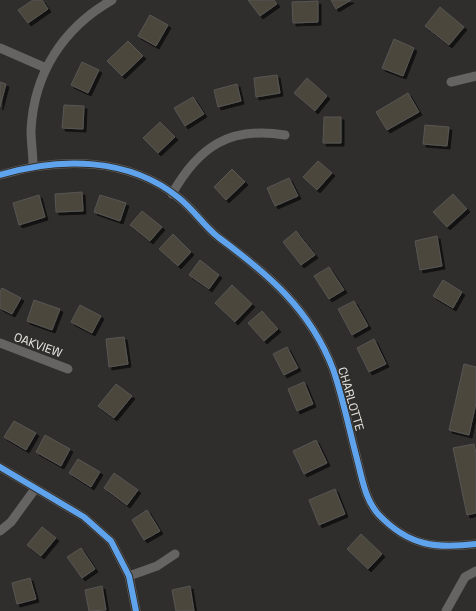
<svg xmlns="http://www.w3.org/2000/svg" width="476" height="611" viewBox="0 0 476 611" font-family="'Space Grotesk',sans-serif">
  <defs>
    <filter id="shadow"><feDropShadow dx="3" dy="3" stdDeviation="0" flood-color="#0009"/></filter>
  </defs>
  <rect width="100%" height="100%" fill="#302e2c"/>
  <!-- building -->
  <g fill="#4b473d" stroke="#575654" filter="url(#shadow)">
    <path d="M33 0H42L48 9 28 23 18 10Z"/>
    <path d="M248 0H274L277 4 260 16Z"/>
    <path d="M331 0H351L336 9Z"/>
    <path d="M318 1V22L293 23 292 2Z"/>
    <path d="M440 7 464 27 449 45 425 26Z"/>
    <path d="M150 15 168 25 156 46 138 36Z"/>
    <path d="M394 39 414 48 403 76 382 68Z"/>
    <path d="M128 41 143 56 122 76 107 61Z"/>
    <path d="M82 62 99 70 88 93 71 85Z"/>
    <path d="M277 75 280 93 256 97 254 78Z"/>
    <path d="M307 78 327 96 315 111 294 93Z"/>
    <path d="M0 82 6 84 0 107Z"/>
    <path d="M237 84 241 101 218 107 214 90Z"/>
    <path d="M408 93 419 112 387 130 376 112Z"/>
    <path d="M193 97 204 114 185 126 174 108Z"/>
    <path d="M64 105 84 106 83 129 62 128Z"/>
    <path d="M324 117H341V143H323Z"/>
    <path d="M160 122 175 137 158 153 143 138Z"/>
    <path d="M425 125 449 127 447 146 423 144Z"/>
    <path d="M318 161 332 173 317 190 303 177Z"/>
    <path d="M232 169 245 182 226 200 214 187Z"/>
    <path d="M289 178 298 196 275 206 267 188Z"/>
    <path d="M82 192 83 211 56 212 55 194Z"/>
    <path d="M453 194 467 209 447 227 433 212Z"/>
    <path d="M39 195 45 217 19 225 13 203Z"/>
    <path d="M100 195 126 203 120 221 94 212Z"/>
    <path d="M142 211 162 227 150 241 130 225Z"/>
    <path d="M296 231 315 255 301 265 283 242Z"/>
    <path d="M173 234 191 252 178 266 159 249Z"/>
    <path d="M437 236 442 266 420 270 415 241Z"/>
    <path d="M200 260 219 275 209 289 189 275Z"/>
    <path d="M329 267 344 290 329 299 314 276Z"/>
    <path d="M443 280 462 292 453 308 433 296Z"/>
    <path d="M232 285 252 304 235 322 215 303Z"/>
    <path d="M2 288 21 298 12 314 0 308V292Z"/>
    <path d="M34 300 60 309 52 330 27 321Z"/>
    <path d="M354 301 368 326 352 335 338 309Z"/>
    <path d="M80 305 101 316 92 333 71 322Z"/>
    <path d="M262 311 278 329 264 341 248 323Z"/>
    <path d="M124 337 128 364 109 367 106 339Z"/>
    <path d="M374 339 386 364 369 372 357 348Z"/>
    <path d="M287 347 298 368 284 375 273 354Z"/>
    <path d="M464 364 476 367V403L469 435 449 430Z"/>
    <path d="M304 382 313 404 297 411 288 389Z"/>
    <path d="M116 384 132 396 114 418 98 406Z"/>
    <path d="M14 421 36 433 26 450 4 437Z"/>
    <path d="M45 435 70 449 61 466 36 452Z"/>
    <path d="M316 440 327 463 304 474 293 451Z"/>
    <path d="M474 444 476 453V513L467 515 453 448Z"/>
    <path d="M78 459 100 472 91 487 69 473Z"/>
    <path d="M114 473 138 490 127 505 104 488Z"/>
    <path d="M335 489 345 514 319 525 309 500Z"/>
    <path d="M147 510 160 531 144 540 132 520Z"/>
    <path d="M42 527 56 538 41 556 27 545Z"/>
    <path d="M361 534 382 554 368 569 347 549Z"/>
    <path d="M81 548 95 569 82 578 67 557Z"/>
    <path d="M30 578 36 599 17 604 12 583Z"/>
    <path d="M102 586 106 610 89 611 85 590Z"/>
    <path d="M190 586 194 611H176L172 590Z"/>
  </g>
  <g fill="none" stroke-linecap="round" stroke-linejoin="round">
    <!-- minor -->
    <g stroke="#666463" stroke-width="9">
      <path d="M0 48 46 68"/>
      <path d="M451 82 476 76"/>
      <path d="M33 166C33 154 31 142 31 130 34 73 63 28 112 0"/>
      <path d="M0 175C60 157 129 157 179 198 194 210 204 226 218 237 268 274 310 309 333 369 343 398 349 429 357 459 362 478 365 500 379 515 409 546 436 549 476 544"/>
      <path d="M172 194C199 146 230 126 285 135"/>
      <path d="M0 343 68 369"/>
      <path d="M0 467 84 517 111 541 129 576 136 611"/>
      <path d="M0 531 11 522 35 489"/>
      <path d="M129 576 157 566 175 554"/>
      <path d="M446 611 465 577 476 571"/>
    </g>
    <!-- cycleway casing -->
    <g stroke="#312f2b" stroke-width="8">
      <g id="cycleway">
        <path d="M0 175C60 157 129 157 179 198 194 210 204 226 218 237 268 274 310 309 333 369 343 398 349 429 357 459 362 478 365 500 379 515 409 546 436 549 476 544"/>
        <path d="M0 467 84 517 111 541 129 576 136 611"/>
      </g>
    </g>
    <!-- cycleway -->
    <use href="#cycleway" stroke="#60a3ed" stroke-width="6"/>
  </g>
  <g text-anchor="middle" dominant-baseline="central" stroke-width="3" stroke-linejoin="round" paint-order="stroke">
    <!-- street labels -->
    <g font-size="12" fill="#e7e6e3" stroke="#312f2b">
      <text transform="translate(38 345) rotate(20)">OAKVIEW</text>
      <text transform="translate(351 399) rotate(74)">CHARLOTTE</text>
    </g>
  </g>
</svg>
